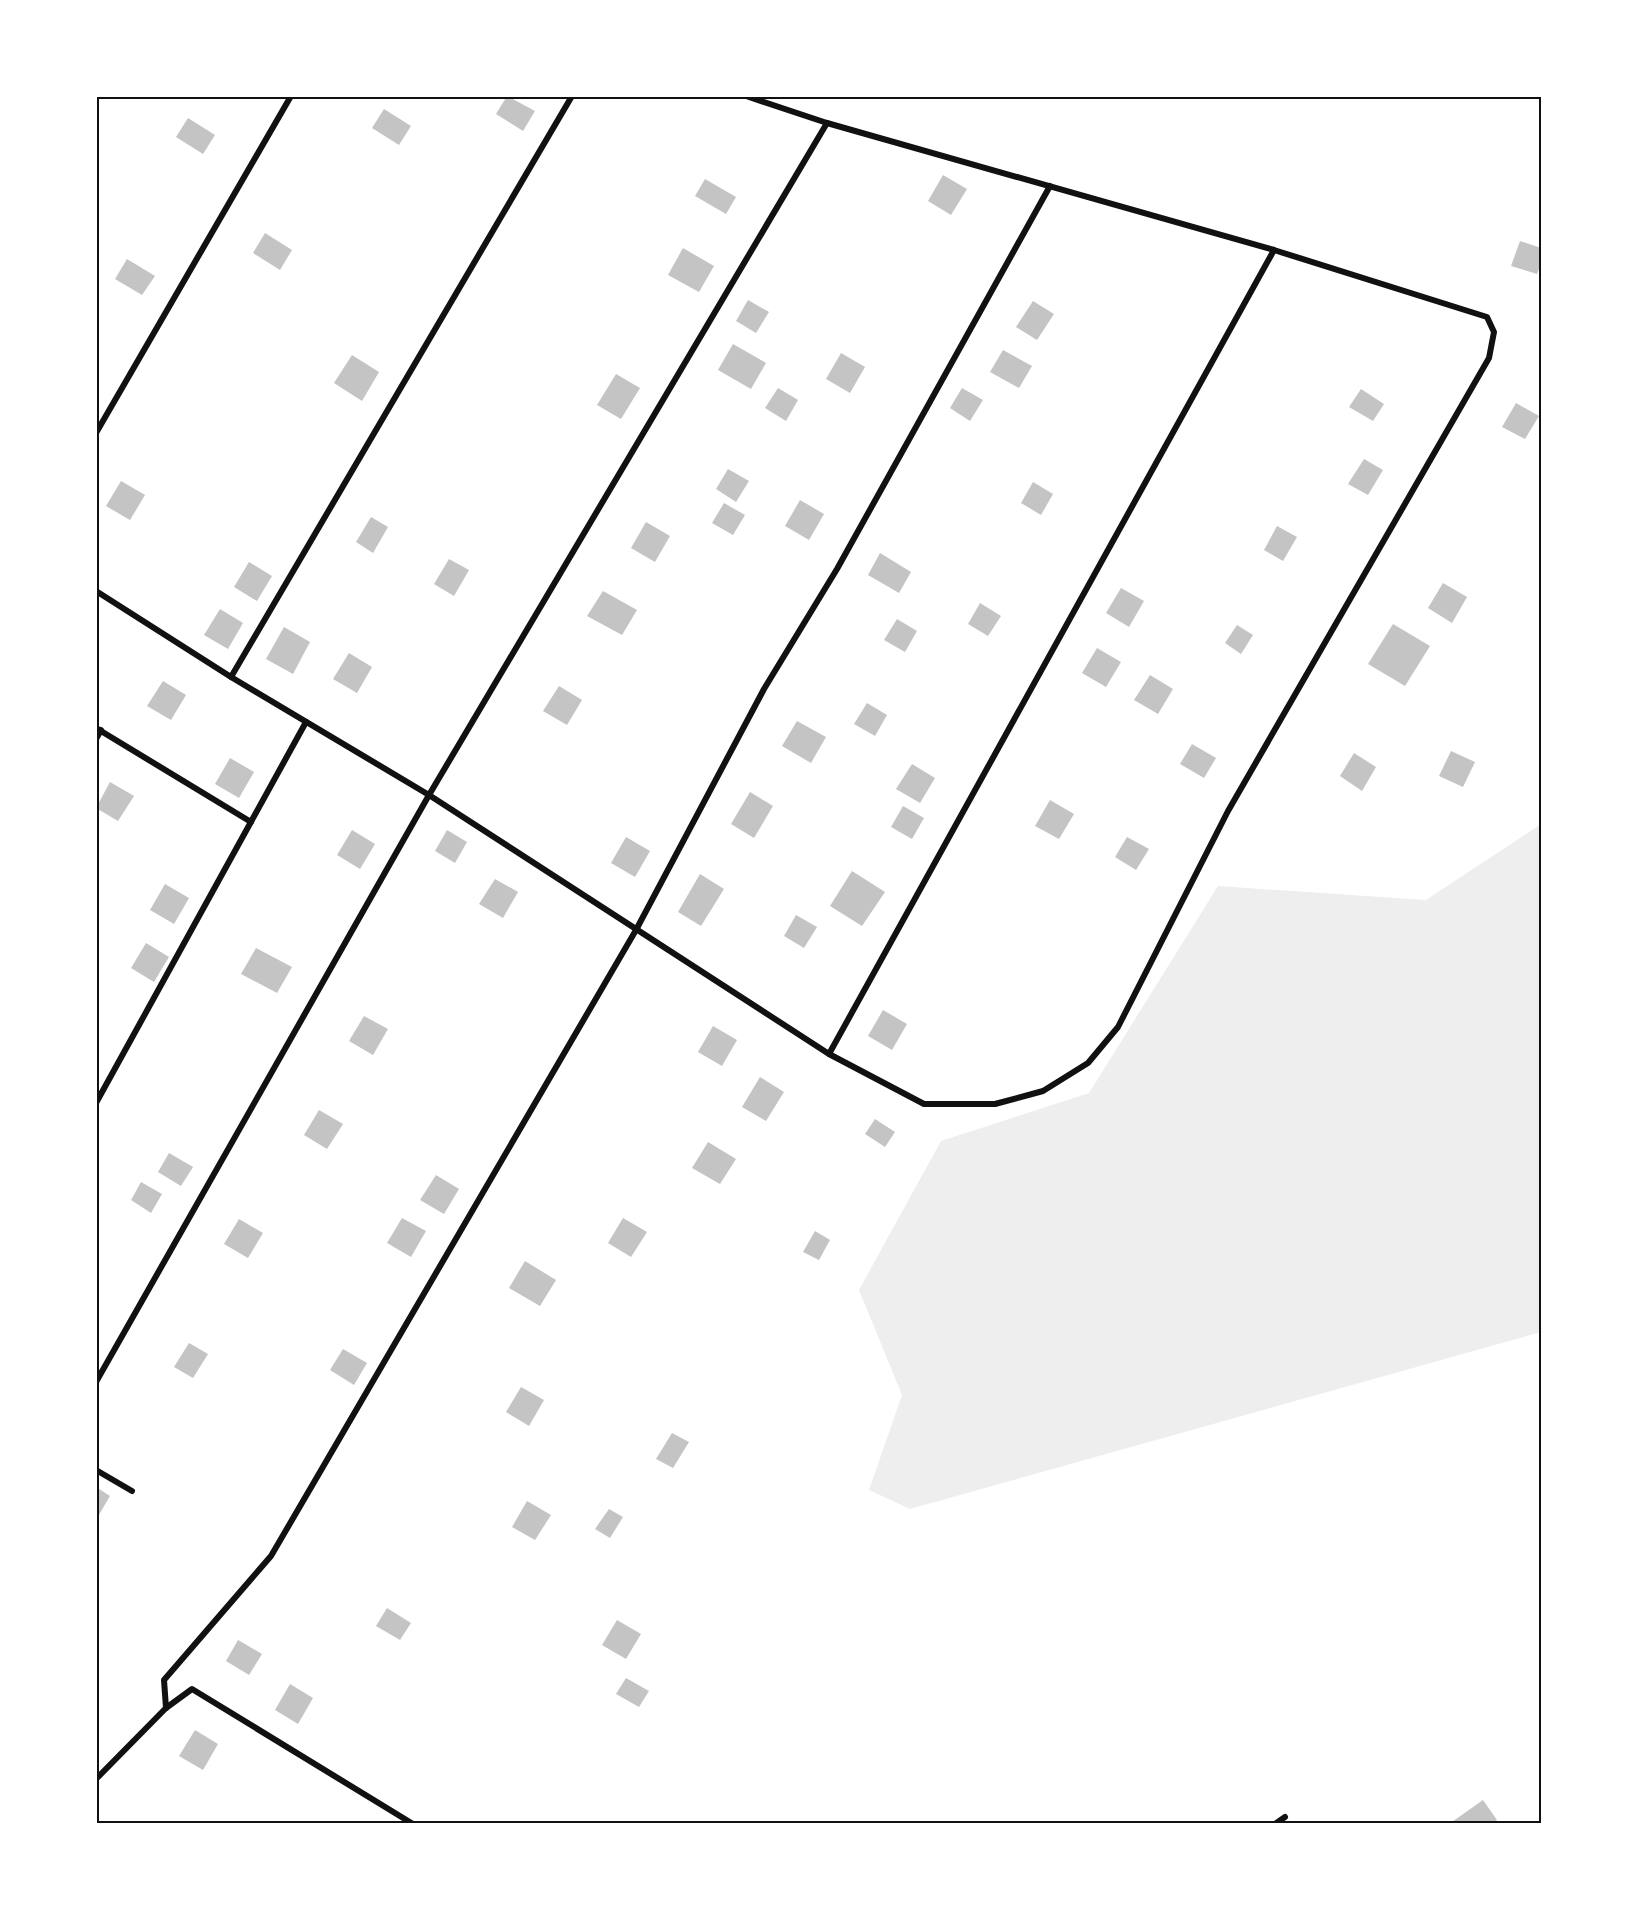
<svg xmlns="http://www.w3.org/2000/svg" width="1637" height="1920" viewBox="0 0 1637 1920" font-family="Arial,sans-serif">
  <rect width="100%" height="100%" fill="#fff"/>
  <!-- green -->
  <path fill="#eee" d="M1541 824V1332L910 1509 869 1490 902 1395 859 1290 941 1141 1089 1093 1218 886 1426 900Z"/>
  <!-- building -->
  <g fill="#c4c4c4">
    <path d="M507 96 535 111 523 131 496 114Z"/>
    <path d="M384 109 411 126 399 145 372 128Z"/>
    <path d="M188 118 215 135 203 154 176 137Z"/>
    <path d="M943 175 967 189 951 215 928 201Z"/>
    <path d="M705 179 736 197 726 214 695 196Z"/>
    <path d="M265 233 292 250 280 270 253 253Z"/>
    <path d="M1520 241 1541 248V264L1537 274 1511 266Z"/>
    <path d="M683 248 714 266 699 292 668 275Z"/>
    <path d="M127 259 155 276 142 295 115 279Z"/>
    <path d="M748 300 769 312 756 333 736 321Z"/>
    <path d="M1033 301 1054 314 1037 340 1016 327Z"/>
    <path d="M733 344 766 363 751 389 718 370Z"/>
    <path d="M1003 350 1032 366 1019 388 990 372Z"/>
    <path d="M841 353 865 367 850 393 826 379Z"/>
    <path d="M352 355 379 372 362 401 334 383Z"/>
    <path d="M616 374 640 388 621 419 597 405Z"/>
    <path d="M778 388 798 400 786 421 765 408Z"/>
    <path d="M962 388 983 400 970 421 950 408Z"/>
    <path d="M1361 389 1384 404 1373 421 1349 407Z"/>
    <path d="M1516 403 1539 416 1525 439 1502 427Z"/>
    <path d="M1364 459 1383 470 1368 495 1348 484Z"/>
    <path d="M728 469 749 481 736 502 716 489Z"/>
    <path d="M121 481 145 495 130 520 106 506Z"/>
    <path d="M1033 482 1053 494 1041 515 1021 503Z"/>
    <path d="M800 500 824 514 809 540 785 526Z"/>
    <path d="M724 503 745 515 733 535 712 523Z"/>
    <path d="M371 517 388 527 373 553 356 542Z"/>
    <path d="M646 522 670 536 655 562 631 548Z"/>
    <path d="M1277 526 1297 537 1283 561 1264 550Z"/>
    <path d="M880 553 911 572 899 593 868 575Z"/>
    <path d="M449 559 469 570 454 596 434 584Z"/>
    <path d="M249 562 272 576 257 601 234 587Z"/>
    <path d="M1443 583 1467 597 1452 623 1428 608Z"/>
    <path d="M1121 588 1144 601 1129 627 1106 613Z"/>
    <path d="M603 591 637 610 622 635 587 616Z"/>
    <path d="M980 603 1001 616 988 636 968 624Z"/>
    <path d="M220 609 243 623 228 649 204 635Z"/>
    <path d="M897 619 917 631 905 652 884 640Z"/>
    <path d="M1393 624 1430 646 1405 686 1368 664Z"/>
    <path d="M1237 625 1253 635 1241 654 1225 643Z"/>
    <path d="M284 627 310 642 293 674 266 659Z"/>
    <path d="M1097 648 1121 662 1106 687 1082 673Z"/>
    <path d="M349 653 372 667 357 693 333 679Z"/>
    <path d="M1150 675 1173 689 1158 714 1134 700Z"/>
    <path d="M163 681 186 695 171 720 147 706Z"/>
    <path d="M559 686 582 700 567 725 543 711Z"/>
    <path d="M867 703 887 715 875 736 854 724Z"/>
    <path d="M797 721 826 737 811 763 782 746Z"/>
    <path d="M1192 744 1216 758 1204 778 1180 764Z"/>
    <path d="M1451 751 1475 762 1463 787 1439 776Z"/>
    <path d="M1354 753 1376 767 1362 791 1340 776Z"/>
    <path d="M230 758 254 772 239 798 215 784Z"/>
    <path d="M912 764 935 778 920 803 896 789Z"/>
    <path d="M110 782 134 796 118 821 96 808Z"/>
    <path d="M750 792 773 806 754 838 731 824Z"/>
    <path d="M1050 800 1074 814 1059 839 1035 826Z"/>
    <path d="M903 806 924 818 912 839 891 827Z"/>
    <path d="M352 830 375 844 360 869 337 855Z"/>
    <path d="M447 830 467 842 455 863 435 851Z"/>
    <path d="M626 837 650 851 635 877 611 863Z"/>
    <path d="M1127 837 1149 849 1136 870 1115 857Z"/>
    <path d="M852 871 885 892 862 926 830 906Z"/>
    <path d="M700 874 724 889 701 926 678 912Z"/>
    <path d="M495 879 518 892 503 918 479 904Z"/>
    <path d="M165 884 189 898 174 924 150 910Z"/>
    <path d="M796 915 817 927 804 948 784 936Z"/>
    <path d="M146 943 169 957 154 982 131 968Z"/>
    <path d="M256 948 292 967 277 993 241 974Z"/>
    <path d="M883 1010 907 1024 892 1050 868 1036Z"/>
    <path d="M364 1016 388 1029 373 1055 349 1041Z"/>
    <path d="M713 1026 737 1040 722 1066 698 1052Z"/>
    <path d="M760 1077 784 1092 766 1121 742 1107Z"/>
    <path d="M319 1110 343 1124 327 1149 304 1135Z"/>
    <path d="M875 1119 895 1132 885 1147 865 1134Z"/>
    <path d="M708 1142 736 1159 720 1184 692 1168Z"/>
    <path d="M169 1153 193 1167 181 1186 158 1172Z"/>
    <path d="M436 1175 459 1189 444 1214 420 1200Z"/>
    <path d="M141 1182 162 1194 151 1213 131 1200Z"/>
    <path d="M402 1218 426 1231 411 1257 387 1243Z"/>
    <path d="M623 1218 647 1232 631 1257 608 1243Z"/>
    <path d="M239 1219 263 1233 248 1258 224 1244Z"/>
    <path d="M815 1231 830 1240 819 1260 803 1252Z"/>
    <path d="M525 1261 556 1280 540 1306 509 1288Z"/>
    <path d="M189 1343 208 1354 193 1378 174 1367Z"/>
    <path d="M343 1349 367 1363 354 1385 330 1370Z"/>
    <path d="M521 1387 544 1400 529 1426 506 1412Z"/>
    <path d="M672 1433 689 1442 673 1468 656 1459Z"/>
    <path d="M96 1487 110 1496 96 1520Z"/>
    <path d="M527 1501 551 1515 535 1540 512 1527Z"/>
    <path d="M609 1509 623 1517 610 1538 595 1529Z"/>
    <path d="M387 1608 411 1623 400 1640 376 1626Z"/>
    <path d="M617 1620 641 1634 626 1659 602 1645Z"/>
    <path d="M238 1640 262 1654 249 1675 226 1661Z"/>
    <path d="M626 1678 649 1691 639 1707 616 1694Z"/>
    <path d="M290 1684 313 1698 298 1724 275 1710Z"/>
    <path d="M195 1730 218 1744 203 1770 179 1756Z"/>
    <path d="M1483 1800 1497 1820 1491 1824H1449Z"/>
  </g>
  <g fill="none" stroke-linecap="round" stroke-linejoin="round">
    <!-- minor -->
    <g stroke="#111" stroke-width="6">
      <path d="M96 433 291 96"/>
      <path d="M96 591 231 677 429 795 829 1054 924 1104H995L1043 1091 1088 1063 1118 1027 1228 811 1489 358 1494 332 1487 317 1274 250 827 123 746 96"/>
      <path d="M231 677 572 96"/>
      <path d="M96 728 251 822"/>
      <path d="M96 739 101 730"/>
      <path d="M829 1054 1274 250"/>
      <path d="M96 1103 306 722"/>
      <path d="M96 1382 429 795 827 123"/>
      <path d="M96 1470 132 1491"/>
      <path d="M166 1708 164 1680 271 1556 636 930 764 689 837 569 1050 186"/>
      <path d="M96 1779 166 1708 192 1689 413 1824"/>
      <path d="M1275 1824 1285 1817"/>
    </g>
  </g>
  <!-- border -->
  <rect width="1637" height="1920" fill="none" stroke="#ffffff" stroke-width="195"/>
  <rect x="98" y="98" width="1442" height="1724" fill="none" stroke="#111" stroke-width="2"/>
</svg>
